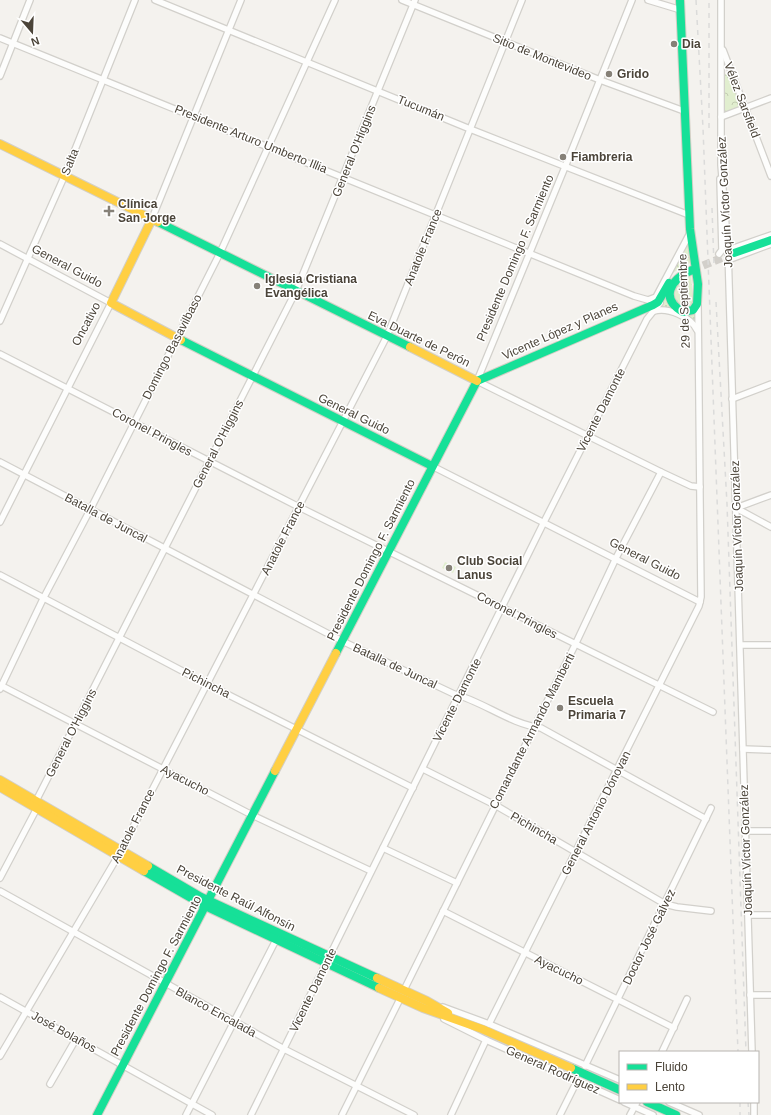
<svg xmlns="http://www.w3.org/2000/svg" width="771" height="1115" viewBox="0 0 771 1115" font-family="Helvetica,sans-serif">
  <defs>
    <pattern id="grass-dots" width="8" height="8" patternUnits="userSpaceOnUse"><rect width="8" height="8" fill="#e1eecf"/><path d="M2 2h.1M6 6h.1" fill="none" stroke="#c3cdb2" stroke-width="1.8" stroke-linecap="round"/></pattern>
    <pattern id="park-crowns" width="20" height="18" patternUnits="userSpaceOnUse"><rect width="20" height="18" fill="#e1eecf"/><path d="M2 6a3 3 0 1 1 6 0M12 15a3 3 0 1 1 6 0" fill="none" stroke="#c3cdb2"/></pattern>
  </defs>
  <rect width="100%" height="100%" fill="#f4f2ee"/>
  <!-- grass -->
  <path fill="url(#grass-dots)" d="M667 297 696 312V324L660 307Z"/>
  <!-- park -->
  <g fill="url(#park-crowns)">
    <path d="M729 73 741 107 724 113 723 75Z"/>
    <path d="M690 241 693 262 685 265 671 274Z"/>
    <path d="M691 273 693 303 691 306C672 311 673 299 675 285Z"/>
  </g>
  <!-- pitch -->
  <path fill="#e1eecf" d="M445 562 456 567 453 573 442 568Z"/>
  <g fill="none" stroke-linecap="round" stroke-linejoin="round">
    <!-- secondary-tunnel -->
    <path stroke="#d2cfca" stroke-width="8" stroke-dasharray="8 4" stroke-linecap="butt" d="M692 270 734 253"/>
    <!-- street casing -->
    <g stroke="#d2d0cb" stroke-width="8">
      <g id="street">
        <path d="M155 0 470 129 689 215"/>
        <path d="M402 0 600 80 684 111"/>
        <path d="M632 0 565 167 477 381 661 472 691 486 700 487"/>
        <path d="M648 0 681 10"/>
        <path d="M721 0V165L728 250 752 1052"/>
        <path d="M0 38 634 296 648 300 656 297 690 233"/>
        <path d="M723 50 771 176"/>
        <path d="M0 76 30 0"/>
        <path d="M721 117 771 98"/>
        <path d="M151 221 241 0"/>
        <path d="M0 244 111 303 0 522"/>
        <path d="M728 250 771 235"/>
        <path d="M719 254 722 250 720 179"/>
        <path d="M728 260 771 244"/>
        <path d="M654 311C668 307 691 317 697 330"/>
        <path d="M0 321 64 177 135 0"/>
        <path d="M0 354 299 507 713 712"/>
        <path d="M732 399 771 384"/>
        <path d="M0 462 342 641 454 694C484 702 510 724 541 728L706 819"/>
        <path d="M432 466 700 602"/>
        <path d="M736 508 771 527"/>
        <path d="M736 508 771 495"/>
        <path d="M0 575 207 684 413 788"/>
        <path d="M741 645H771"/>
        <path d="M0 685 252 815 371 871"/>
        <path d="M0 689 43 599 90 510 220 253 335 0"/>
        <path d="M743 749 771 750"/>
        <path d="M423 769 495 805 665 904 677 907 711 911"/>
        <path d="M746 831H771"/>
        <path d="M383 848 457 883"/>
        <path d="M0 878 37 808 36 801 296 291 415 0"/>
        <path d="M0 891 284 1049 414 1115"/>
        <path d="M443 911 674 1028"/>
        <path d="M749 915H771"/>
        <path d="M404 990 575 645 616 558 661 472"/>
        <path d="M750 995H771"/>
        <path d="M0 997 212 1115"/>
        <path d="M443 1007 489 1024 620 1080"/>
        <path d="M444 1019 486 1040 620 1100"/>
        <path d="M489 1024 699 606 701 597 698 303"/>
        <path d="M662 1052 687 999"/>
        <path d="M0 1056 118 856 387 336 522 0"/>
        <path d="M585 1066 711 808"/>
        <path d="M50 1084 76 1039"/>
        <path d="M624 1102 653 1115"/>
        <path d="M669 1102 699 1115"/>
        <path d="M754 1102V1115"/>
        <path d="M186 1115 278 936"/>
        <path d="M251 1115 544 522 647 319 660 303"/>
        <path d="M342 1115 401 997"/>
        <path d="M451 1115 486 1040"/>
        <path d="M560 1115 577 1081"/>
        <path d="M630 1115 637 1102"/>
      </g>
    </g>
    <!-- fast casing -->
    <g stroke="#d3cfc5" stroke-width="10">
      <g id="fast">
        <path d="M680 0 690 229 698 284 697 304 693 310 683 312C659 298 671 279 692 270"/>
        <path d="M158 222 410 347"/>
        <path d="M734 253 771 240"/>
        <path d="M181 340 432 466"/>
        <path d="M477 381 653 305 658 302 669 283"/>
        <path d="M336 653 477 381"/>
        <path d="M148 866 201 897 377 978"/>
        <path d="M144 871 205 906 379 988"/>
        <path d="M571 1068 620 1090"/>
        <path d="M647 1102 676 1115"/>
        <path d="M97 1115 275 771"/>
      </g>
    </g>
    <!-- slow casing -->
    <g stroke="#d3cfc5" stroke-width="10">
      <g id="slow">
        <path d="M0 144 158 222"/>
        <path d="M151 221 111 303 181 340"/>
        <path d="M410 347 477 381"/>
        <path d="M275 771 336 653"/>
        <path d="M0 780 148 866"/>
        <path d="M0 787 144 871"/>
        <path d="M377 978 427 1001 448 1013"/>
        <path d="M379 988 423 1008 482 1029 571 1068"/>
      </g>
    </g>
    <!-- street -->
    <use href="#street" stroke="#fdfdfc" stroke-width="5.5"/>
    <!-- fast -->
    <use href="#fast" stroke="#16e098" stroke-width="8"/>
    <!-- slow -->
    <use href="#slow" stroke="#ffcf43" stroke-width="8"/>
    <!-- rail -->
    <g stroke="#dbdbda" stroke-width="1.5" stroke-dasharray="5 5" stroke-linecap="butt">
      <path d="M696 0 703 128 738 1052"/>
      <path d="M709 128V0"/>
      <path d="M712 208 714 266"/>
      <path d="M716 302 727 504 746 1052"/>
      <path d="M740 1102V1115"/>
      <path d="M748 1102 749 1115"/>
    </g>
  </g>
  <!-- markers -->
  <g fill="#868178" stroke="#fff" stroke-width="1.5">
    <circle cx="674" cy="44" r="4"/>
    <circle cx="609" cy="74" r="4"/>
    <circle cx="563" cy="157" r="4"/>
    <path d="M107 205h4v4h4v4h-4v4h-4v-4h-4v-4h4z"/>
    <circle cx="257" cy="286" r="4"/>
    <circle cx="449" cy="568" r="4"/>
    <circle cx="560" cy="708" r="4"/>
  </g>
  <g text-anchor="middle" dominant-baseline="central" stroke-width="3" stroke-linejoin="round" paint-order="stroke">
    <!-- poi labels -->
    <g font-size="12" font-weight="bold" fill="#4b4439" stroke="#fff" text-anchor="start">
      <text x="682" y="44">Dia</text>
      <text x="617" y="74">Grido</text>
      <text x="571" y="157">Fiambreria</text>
      <text x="118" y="204">Clínica<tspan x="118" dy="14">San Jorge</tspan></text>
      <text x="265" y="279">Iglesia Cristiana<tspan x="265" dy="14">Evangélica</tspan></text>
      <text x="457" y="561">Club Social<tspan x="457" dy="14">Lanus</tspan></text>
      <text x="568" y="701">Escuela<tspan x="568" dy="14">Primaria 7</tspan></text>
    </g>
    <!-- street labels -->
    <g font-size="12" fill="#4b4439" stroke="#fff">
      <text transform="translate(542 57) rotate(22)">Sitio de Montevideo</text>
      <text transform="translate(742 100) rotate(69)">Vélez Sarsfield</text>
      <text transform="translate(421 108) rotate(22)">Tucumán</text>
      <text transform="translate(251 139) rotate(22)">Presidente Arturo Umberto Illia</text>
      <text transform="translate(354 151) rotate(-68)">General O'Higgins</text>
      <text transform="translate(70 162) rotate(-68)">Salta</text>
      <text transform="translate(725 202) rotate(-93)">Joaquín Víctor González</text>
      <text transform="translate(423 247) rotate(-68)">Anatole France</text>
      <text transform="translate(515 258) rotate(-67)">Presidente Domingo F. Sarmiento</text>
      <text transform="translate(67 266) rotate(28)">General Guido</text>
      <text transform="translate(684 301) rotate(-92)">29 de Septiembre</text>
      <text transform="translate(86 324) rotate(-62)">Oncativo</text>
      <text transform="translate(560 331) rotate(-24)">Vicente López y Planes</text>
      <text transform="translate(419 339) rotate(26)">Eva Duarte de Perón</text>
      <text transform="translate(172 347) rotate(-63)">Domingo Basavilbaso</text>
      <text transform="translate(601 410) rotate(-63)">Vicente Damonte</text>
      <text transform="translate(354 414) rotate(26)">General Guido</text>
      <text transform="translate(152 432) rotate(28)">Coronel Pringles</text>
      <text transform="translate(218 444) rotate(-63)">General O'Higgins</text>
      <text transform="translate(106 518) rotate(28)">Batalla de Juncal</text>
      <text transform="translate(737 526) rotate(-92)">Joaquín Víctor González</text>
      <text transform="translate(283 538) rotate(-63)">Anatole France</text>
      <text transform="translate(645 559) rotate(27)">General Guido</text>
      <text transform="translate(371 560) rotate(-63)">Presidente Domingo F. Sarmiento</text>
      <text transform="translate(517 615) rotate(27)">Coronel Pringles</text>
      <text transform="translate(395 666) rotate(25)">Batalla de Juncal</text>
      <text transform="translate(206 683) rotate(27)">Pichincha</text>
      <text transform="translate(457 700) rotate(-63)">Vicente Damonte</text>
      <text transform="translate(532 731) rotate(-63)">Comandante Armando Mamberti</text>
      <text transform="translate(71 733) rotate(-63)">General O'Higgins</text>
      <text transform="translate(185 780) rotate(27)">Ayacucho</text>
      <text transform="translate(596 813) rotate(-63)">General Antonio Dónovan</text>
      <text transform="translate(133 826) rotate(-63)">Anatole France</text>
      <text transform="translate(534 828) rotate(30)">Pichincha</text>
      <text transform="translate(746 850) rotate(-92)">Joaquín Víctor González</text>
      <text transform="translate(236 898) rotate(27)">Presidente Raúl Alfonsín</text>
      <text transform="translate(649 937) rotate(-64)">Doctor José Gálvez</text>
      <text transform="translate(559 970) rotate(26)">Ayacucho</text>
      <text transform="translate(156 976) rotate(-62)">Presidente Domingo F. Sarmiento</text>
      <text transform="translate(313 990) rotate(-64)">Vicente Damonte</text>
      <text transform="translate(216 1012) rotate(29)">Blanco Encalada</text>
      <text transform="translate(64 1032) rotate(29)">José Bolaños</text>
      <text transform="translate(553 1070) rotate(24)">General Rodríguez</text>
    </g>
  </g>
  <!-- legend -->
  <rect x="619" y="1051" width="140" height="52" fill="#ffffff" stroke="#b7b4b0"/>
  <rect x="627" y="1064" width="20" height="6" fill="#16e098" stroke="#b7b4b0"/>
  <text x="655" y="1071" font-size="12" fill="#4b4439">Fluido</text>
  <rect x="627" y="1084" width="20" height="6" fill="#ffcf43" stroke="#b7b4b0"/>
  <text x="655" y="1091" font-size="12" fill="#4b4439">Lento</text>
  <!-- north arrow -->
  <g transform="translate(32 32) rotate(161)" stroke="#ffffff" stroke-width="3" paint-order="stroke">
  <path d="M0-3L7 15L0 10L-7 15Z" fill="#4b4439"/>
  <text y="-6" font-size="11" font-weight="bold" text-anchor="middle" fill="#4b4439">N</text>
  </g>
</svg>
